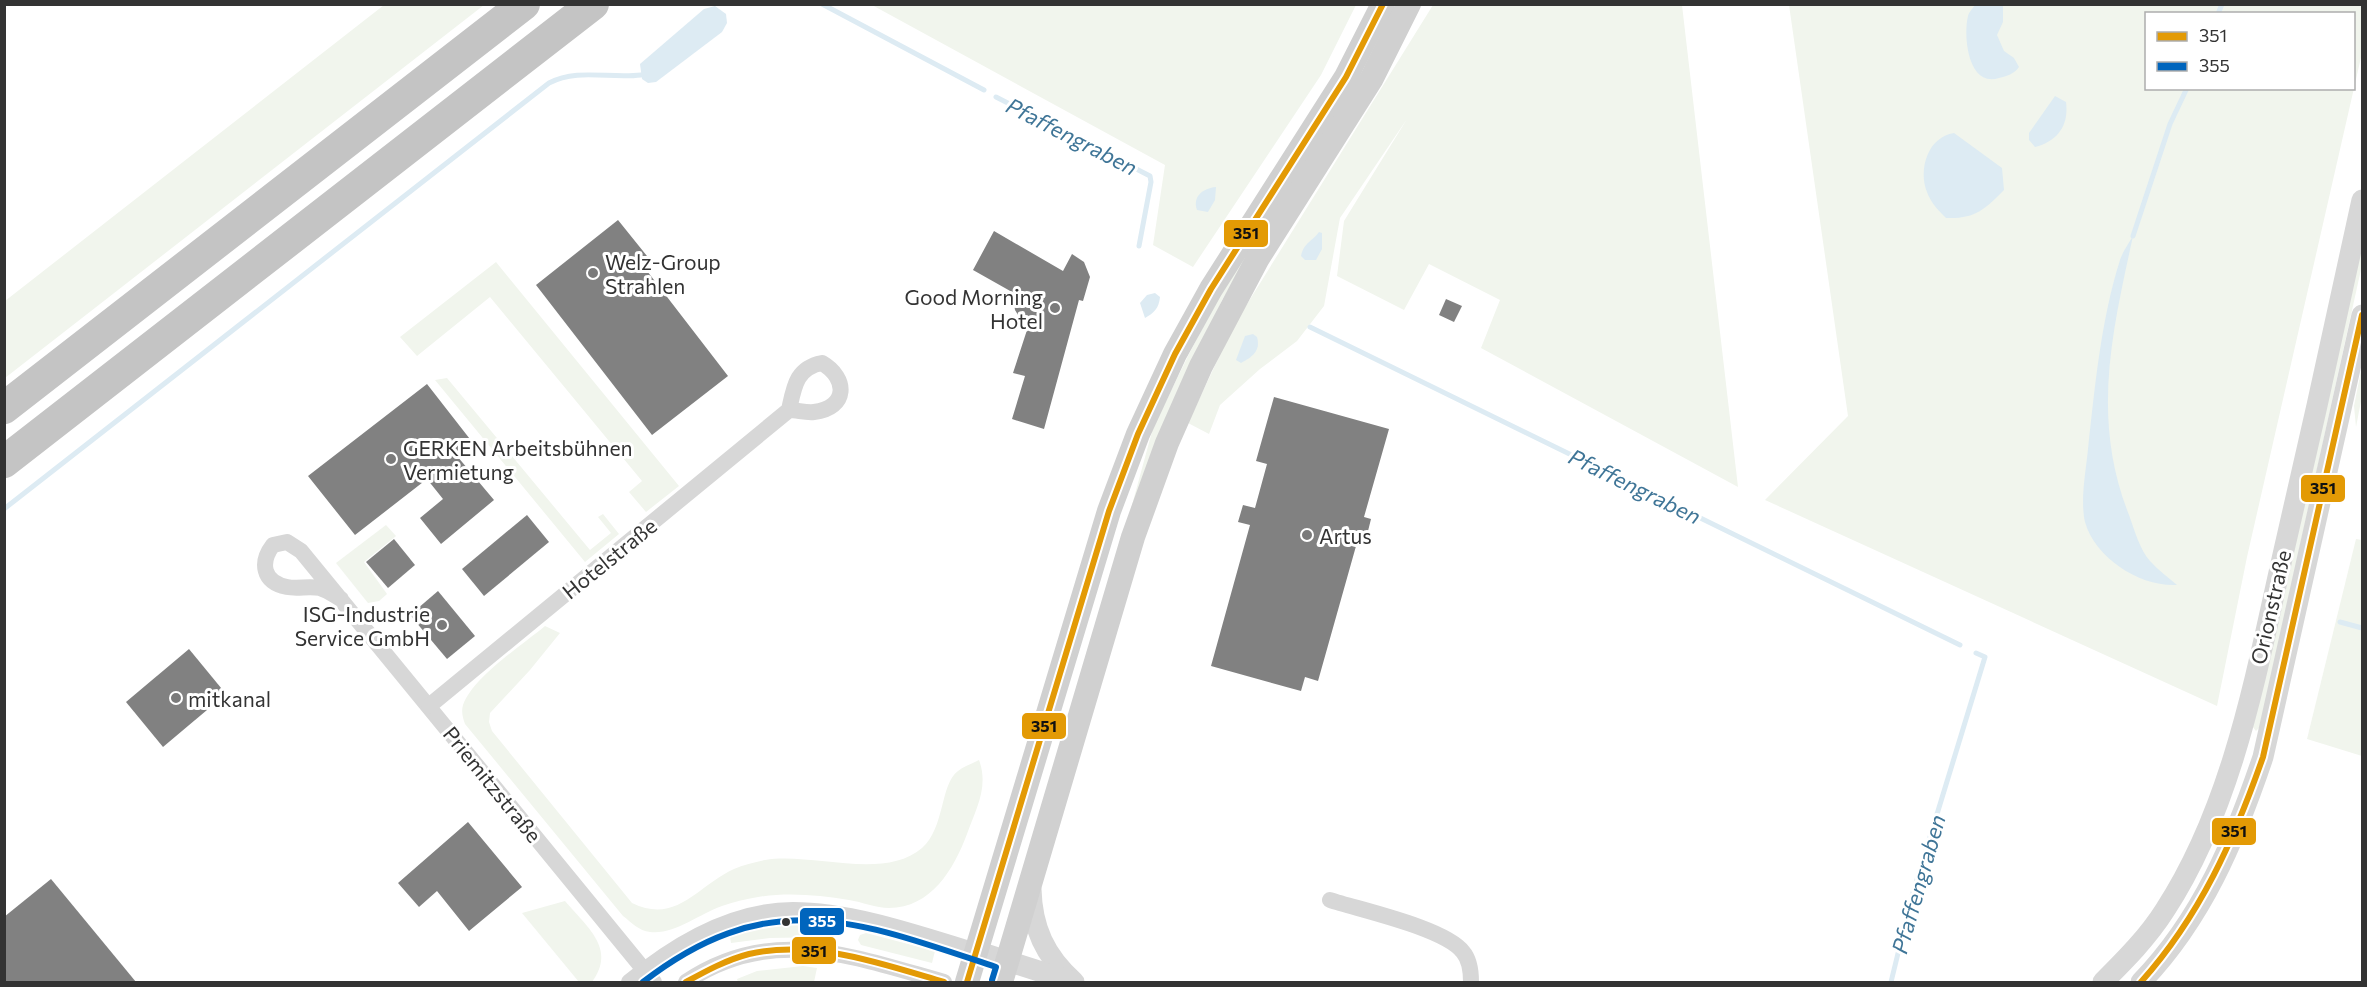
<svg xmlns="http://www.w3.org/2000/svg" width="2367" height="987" viewBox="0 0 2367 987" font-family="Commissioner,sans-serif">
  <rect width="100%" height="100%" fill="#fff"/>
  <!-- green -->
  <g fill="#f1f5ed" fill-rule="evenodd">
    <path d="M384 5H484L5 378V301Z"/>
    <path d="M872 5H1356L1321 75 1193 267 1153 245 1165 165Z"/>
    <path d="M1394 5H1400L1222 300 1129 516 1153 428 1188 356 1218 299Z"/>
    <path d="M1433 5H1682L1738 487 1481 348 1500 300 1429 264 1404 310 1337 276 1344 221 1407 119 1340 218 1324 306 1297 341 1260 369 1220 405 1209 434 1188 423 1234 325Z"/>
    <path d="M1789 5H2362V53L2247 557 2217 706 1765 500 1848 416ZM2146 14H2354V88H2146Z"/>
    <path d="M2362 230V265L2260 727 2256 731 2252 726Z"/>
    <path d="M496 262 679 486 646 512 629 492 642 481 490 297 417 356 400 337Z"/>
    <path d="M2362 366V396L2356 427 2354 406Z"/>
    <path d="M447 378 590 550 611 533 598 517 603 514 619 534 585 562 435 380Z"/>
    <path d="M386 525 396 536 364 562 387 594 379 601 368 603 336 563Z"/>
    <path d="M2356 539 2362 540V756L2307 739Z"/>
    <path d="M545 626 560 633 530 670 490 713 489 722 492 731 632 903C677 925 698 885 734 869 743 865 755 862 765 860 811 852 884 881 922 848 945 828 940 784 958 771 964 766 972 764 979 760 989 787 976 809 967 834 954 869 931 908 889 908 876 908 862 902 849 900 819 895 788 892 758 897 746 899 733 902 722 906 699 914 674 935 650 932 639 931 631 922 623 916L465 724C463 718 461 712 463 705 473 677 521 646 545 626Z"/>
    <path d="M565 901C587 927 617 949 592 982H579L522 913Z"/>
    <path d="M799 924 823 925 828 928 829 933 826 937 770 938 731 943 730 937C747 924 778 925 799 924Z"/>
    <path d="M866 933 935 951 932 963 861 945 858 940 860 935Z"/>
    <path d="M803 966 817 968 814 982H738L737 979 757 971Z"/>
  </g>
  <!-- water -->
  <g fill="#ddebf3">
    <path d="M1975 5H2003V22L1997 35 2004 51 2014 58 2019 67C2014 74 2007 76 1999 78 1968 88 1963 36 1968 16 1969 12 1973 8 1975 5Z"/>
    <path d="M715 6 726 14 727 23 722 32 656 82 648 83 642 79 640 64 704 9Z"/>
    <path d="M2055 96 2066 102C2069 125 2058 141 2035 147L2029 140V133Z"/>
    <path d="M1954 133 2002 168 2004 190C1984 210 1975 219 1946 218 1938 210 1931 203 1927 192 1918 169 1928 137 1954 133Z"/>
    <path d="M1216 187 1215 200 1208 212 1197 210C1192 197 1203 188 1216 187Z"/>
    <path d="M1319 232 1322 233V249L1316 260H1305L1301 256C1304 242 1313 241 1319 232Z"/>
    <path d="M2133 236C2112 333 2091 419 2129 515 2134 529 2140 550 2150 561 2158 570 2168 577 2177 585 2140 587 2095 558 2085 522 2080 500 2086 471 2088 449 2095 386 2101 320 2120 260 2123 251 2129 243 2133 236Z"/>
    <path d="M1155 293 1160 297C1159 308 1154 313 1145 318L1140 303 1147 295Z"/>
    <path d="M1253 334 1257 337C1261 351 1252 357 1241 363L1236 360 1245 336Z"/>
  </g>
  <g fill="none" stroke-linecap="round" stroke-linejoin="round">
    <!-- stream -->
    <g stroke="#ddebf3" stroke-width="5">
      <path d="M822 4 984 90"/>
      <path d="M2218 14 2222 4"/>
      <path d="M996 97 1150 176 1151 182 1139 246"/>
      <path d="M2133 236 2170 124 2187 88"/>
      <path d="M1310 327 1960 645"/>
      <path d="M4 509 549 83C578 68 609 79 641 75"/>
      <path d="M2340 622 2362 628"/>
      <path d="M1891 982 1912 896 1985 657 1976 653"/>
    </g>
  </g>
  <!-- building -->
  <g fill="#818181">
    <path d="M618 220 651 261 644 267 728 376 652 435 536 285Z"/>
    <path d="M994 231 1063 271 1072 254 1084 262 1090 277 1083 301 1079 300 1044 429 1012 419 1025 376 1013 373 1027 330 1015 310 1012 292 973 270Z"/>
    <path d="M1446 299 1462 306 1454 322 1439 315Z"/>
    <path d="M427 384 473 443 457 456 494 500 441 544 420 518 443 499 427 479 355 535 308 476Z"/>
    <path d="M1274 397 1389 429 1364 517 1371 519 1368 531 1365 541 1358 539 1318 681 1305 677 1301 691 1211 666 1250 525 1238 522 1243 505 1255 508 1267 464 1256 461Z"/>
    <path d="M527 515 549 542 484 596 462 569Z"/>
    <path d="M394 539 415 565 388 588 366 562Z"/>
    <path d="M438 591 475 636 447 659 410 615Z"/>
    <path d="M189 649 226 694 163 747 126 702Z"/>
    <path d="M468 822 522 887 469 931 437 891 419 907 398 883Z"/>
    <path d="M51 879 136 982H4V917Z"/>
  </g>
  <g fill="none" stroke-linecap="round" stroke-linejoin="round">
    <!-- minor -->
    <g stroke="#d7d7d7" stroke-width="16">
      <path d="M341 599C334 595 327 590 320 588 309 586 297 589 287 587 262 582 260 562 273 545L287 542 301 551 654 982"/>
      <path d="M429 706 789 410C797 410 806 413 814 412 848 408 848 378 822 363 796 368 794 387 789 410"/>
      <path d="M1330 900C1360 910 1445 928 1463 952 1470 960 1471 972 1471 982"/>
      <path d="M629 982C675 944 731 910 793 910 852 910 920 934 976 951"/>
      <path d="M686 982C772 924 854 957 944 982"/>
    </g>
    <!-- tertiary -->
    <g stroke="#d7d7d7" stroke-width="21">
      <path d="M1031 889C1032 928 1045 956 1074 982"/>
      <path d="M976 951 1070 981"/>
      <path d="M2103 982C2125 960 2148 937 2165 910 2236 801 2258 662 2287 537 2313 425 2338 312 2362 200"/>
      <path d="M2141 982C2202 919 2235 840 2263 757L2362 315"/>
    </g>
    <!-- secondary -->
    <g stroke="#d0d0d0" stroke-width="24">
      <path d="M967 982 1109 511 1138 434 1175 354 1211 289 1346 77 1383 4"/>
      <path d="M1001 982 1133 537 1167 443 1201 366 1258 258 1372 78 1409 4"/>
    </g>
    <!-- motorway -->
    <g stroke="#c4c4c4" stroke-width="32">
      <path d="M4 408 524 4"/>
      <path d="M4 462 593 4"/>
    </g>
    <!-- bus-1 casing -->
    <g stroke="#fff" stroke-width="10">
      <g id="bus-1">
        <path d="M686 982C706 971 726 960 749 954 814 939 883 964 944 982"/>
        <path d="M967 982 1109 511 1138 434 1175 354 1211 289 1346 77 1383 4"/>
        <path d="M2141 982C2200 916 2234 840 2263 757L2362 315"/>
      </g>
    </g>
    <!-- bus-2 casing -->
    <g stroke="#fff" stroke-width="10">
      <path id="bus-2" d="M643 982C770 884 858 921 996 967L992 980"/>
    </g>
    <!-- bus-1 -->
    <use href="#bus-1" stroke="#e39a05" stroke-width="6"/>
    <!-- bus-2 -->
    <use href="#bus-2" stroke="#0065bd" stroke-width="6"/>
  </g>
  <!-- markers -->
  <g fill="#7a7a7a" stroke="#fff" stroke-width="2">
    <circle cx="593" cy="273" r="6"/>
    <circle cx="1055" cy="308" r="6"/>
    <circle cx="391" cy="459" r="6"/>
    <circle cx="1307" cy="535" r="6"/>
    <circle cx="442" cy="625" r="6"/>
    <circle cx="176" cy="698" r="6"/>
  </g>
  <circle fill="#333" stroke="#fff" stroke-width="2" cx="786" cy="922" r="5"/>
  <g text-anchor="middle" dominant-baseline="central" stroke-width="6" stroke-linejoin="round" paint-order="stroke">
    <!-- poi labels -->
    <g font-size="21" fill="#333" stroke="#fff" text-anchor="start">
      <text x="605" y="261">Welz-Group<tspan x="605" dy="24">Strahlen</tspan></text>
      <text x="1043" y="296" text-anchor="end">Good Morning<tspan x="1043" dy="24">Hotel</tspan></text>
      <text x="403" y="447">GERKEN Arbeitsbühnen<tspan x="403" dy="24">Vermietung</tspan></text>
      <text x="1319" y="535">Artus</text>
      <text x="430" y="613" text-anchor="end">ISG-Industrie<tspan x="430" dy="24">Service GmbH</tspan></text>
      <text x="188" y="698">mitkanal</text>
    </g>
    <!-- street labels -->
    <g font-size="21" fill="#333" stroke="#fff">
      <text transform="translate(609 558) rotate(-39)">Hotelstraße</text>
      <text transform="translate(2270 607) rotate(-77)">Orionstraße</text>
      <text transform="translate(493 784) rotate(51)">Priemitzstraße</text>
    </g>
    <!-- water labels -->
    <g font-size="22" font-style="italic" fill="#3f7597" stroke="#fff">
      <text transform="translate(1072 136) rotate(27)">Pfaffengraben</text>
      <text transform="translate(1635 486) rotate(26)">Pfaffengraben</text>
      <text transform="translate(1918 884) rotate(-74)">Pfaffengraben</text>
    </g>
  </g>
  <g stroke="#fff" stroke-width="2">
    <rect x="1223" y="219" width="46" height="29" rx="6" fill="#e39a05"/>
    <rect x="2300" y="474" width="46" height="29" rx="6" fill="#e39a05"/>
    <rect x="1021" y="712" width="46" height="28" rx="6" fill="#e39a05"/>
    <rect x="2211" y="817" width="46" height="29" rx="6" fill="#e39a05"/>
    <rect x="799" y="907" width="46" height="29" rx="6" fill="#0065bd"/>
    <rect x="791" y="936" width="46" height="29" rx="6" fill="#e39a05"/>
  </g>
  <g font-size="16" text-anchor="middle" font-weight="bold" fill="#fff">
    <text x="822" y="927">355</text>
  </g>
  <g font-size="16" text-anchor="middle" font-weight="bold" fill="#111">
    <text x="1246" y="239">351</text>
    <text x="2323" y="494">351</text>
    <text x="1044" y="732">351</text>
    <text x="2234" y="837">351</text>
    <text x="814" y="957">351</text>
  </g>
  <!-- border -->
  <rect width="2367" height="987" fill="none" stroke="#333333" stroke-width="12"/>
  <!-- legend -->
  <rect x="2145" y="12" width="210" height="78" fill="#ffffff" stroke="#adadad" stroke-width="1.5"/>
  <rect x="2157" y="32" width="30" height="9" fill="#e39a05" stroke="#adadad" stroke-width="1.5"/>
  <text x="2199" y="42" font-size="18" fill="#333333">351</text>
  <rect x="2157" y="62" width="30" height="9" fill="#0065bd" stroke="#adadad" stroke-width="1.5"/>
  <text x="2199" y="72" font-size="18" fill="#333333">355</text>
</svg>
